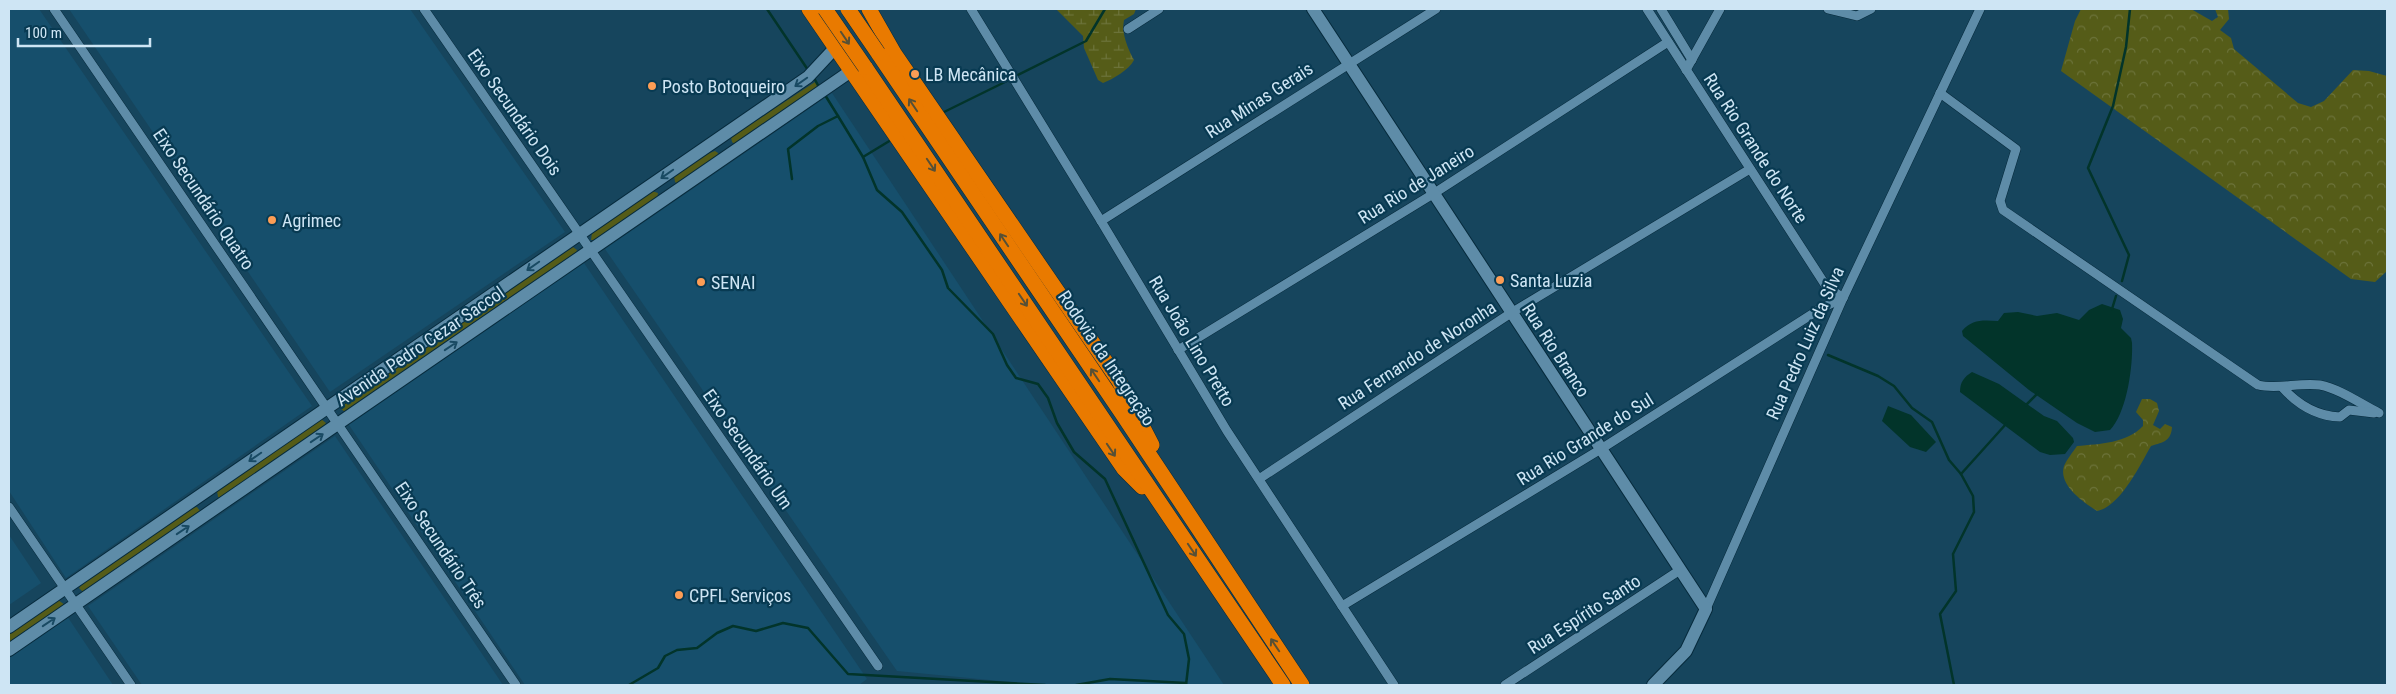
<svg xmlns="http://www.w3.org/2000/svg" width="2396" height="694" viewBox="0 0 2396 694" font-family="'Roboto Condensed',sans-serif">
  <defs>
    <pattern id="forest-crowns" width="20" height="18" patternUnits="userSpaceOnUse" patternTransform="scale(1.25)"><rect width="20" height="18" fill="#555c18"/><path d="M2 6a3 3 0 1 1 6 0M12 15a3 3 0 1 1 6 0" fill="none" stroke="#6c733a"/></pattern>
    <pattern id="wetland-marsh" width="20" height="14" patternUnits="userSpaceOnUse" patternTransform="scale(1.25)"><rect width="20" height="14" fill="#555c18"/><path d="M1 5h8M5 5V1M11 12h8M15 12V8" fill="none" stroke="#6c733a"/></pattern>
  </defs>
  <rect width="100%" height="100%" fill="#16455d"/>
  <!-- built -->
  <g fill="#164f6c">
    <path d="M9 9H39L312 406 66 578 9 491Z"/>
    <path d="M69 9H410L565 232 330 392Z"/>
    <path d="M832 93 1224 685H1040L897 671 605 249Z"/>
    <path d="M584 263 867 679 859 685H525L347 422Z"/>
    <path d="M335 436 503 685H142L88 606Z"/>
    <path d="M9 535 41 583 9 605Z"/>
    <path d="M67 616 113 685H9V658Z"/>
  </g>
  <!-- green -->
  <g fill="#555c18">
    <path d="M815 82 820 89 736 145 732 142 731 137Z"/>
    <path d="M715 151 718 153 717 158 679 185 675 182 674 176 707 154Z"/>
    <path d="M652 191 658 193 657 199 598 240H591L592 233Z"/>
    <path d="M573 247 577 250 575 255 345 412 341 409V404Z"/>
    <path d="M321 419 326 423 324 426 222 499 218 497 217 491Z"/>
    <path d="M197 507 200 511 86 595 79 588 83 583 191 508Z"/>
    <path d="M58 600 65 605 9 647V634Z"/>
  </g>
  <!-- forest -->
  <g fill="url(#forest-crowns)">
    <path d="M2081 9H2191L2212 21 2218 17 2215 9H2228L2229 19 2220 30 2231 38 2234 49 2298 103 2311 107 2324 101 2353 70 2369 71 2387 76V271L2375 282 2351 279 2061 71 2075 21Z"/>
    <path d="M2142 399H2150L2157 403 2159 411 2153 425 2160 429 2165 424 2172 427C2171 441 2164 442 2151 446 2140 465 2120 507 2097 511 2083 502 2058 485 2064 466 2067 459 2073 452 2077 446 2100 444 2127 443 2143 426V420L2136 412Z"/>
  </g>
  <!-- wetland -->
  <path fill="url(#wetland-marsh)" d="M1056 9H1136L1134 14 1124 20C1121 33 1128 49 1134 60 1129 70 1113 79 1103 83L1098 80 1084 48 1083 36Z"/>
  <!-- water -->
  <g fill="#02342a">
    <path d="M2102 304 2120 310 2123 319 2121 328 2131 338 2132 343C2133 366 2127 412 2110 430L2095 432 2077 423 2029 390 1963 336 1962 331C1972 319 1983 320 1998 321L2004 313 2018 312 2037 316 2057 313 2079 320 2089 310Z"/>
    <path d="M1972 372 1999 384 2044 416 2057 421 2073 438 2074 442 2065 454 2050 455 2040 452 1960 392C1960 382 1964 377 1972 372Z"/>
    <path d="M1888 406 1911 415 1936 442 1926 452 1910 447 1882 421Z"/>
  </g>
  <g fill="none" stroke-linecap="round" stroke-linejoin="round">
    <!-- stream -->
    <g stroke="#02342a" stroke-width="2.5">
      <path d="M767 9 808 70"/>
      <path d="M1016 76 1086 41 1105 9"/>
      <path d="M814 78 820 89"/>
      <path d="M825 95 838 116"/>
      <path d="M942 113 1011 79"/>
      <path d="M863 157 891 140"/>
      <path d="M792 179 788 149 818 126 838 116 863 157 877 190 902 212 942 270 948 288 993 334 1007 365 1016 378 1038 384 1048 398 1057 423 1074 452 1105 479 1168 615 1184 634 1189 659 1186 685"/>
      <path d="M2122 281 2129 255 2088 168 2113 106 2126 47 2130 9"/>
      <path d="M2112 309 2116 296"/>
      <path d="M1828 355 1878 376 1894 386 1912 408 1932 422 1949 460 1961 474 1973 496 1974 512 1953 554 1956 591 1940 614 1954 685"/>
      <path d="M2026 405 2038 393"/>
      <path d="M1961 474 2006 424"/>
      <path d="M629 685 658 668 665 656 677 650 697 648 717 633 733 626 756 631 783 623 808 628 848 674 1045 685"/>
      <path d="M1076 685 1110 679 1186 683"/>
    </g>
    <!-- street casing -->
    <g stroke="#062a3c" stroke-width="10">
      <g id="street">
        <path d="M54 9 516 685"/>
        <path d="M424 9 878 666"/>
        <path d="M971 9 1101 221 1227 431 1394 685"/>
        <path d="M1647 9 1826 286 1843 298"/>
        <path d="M1661 9 1692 60"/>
        <path d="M1828 9 1857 16 1871 9"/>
        <path d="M1128 29 1159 9"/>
        <path d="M1686 70 1720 9"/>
        <path d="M1940 93 2016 149 2000 201 2003 210 2258 385C2278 390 2299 382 2320 385 2340 389 2361 404 2379 413"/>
        <path d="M1101 221 1436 9"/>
        <path d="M1178 350 1433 194 1668 42"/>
        <path d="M2282 387C2297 404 2317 416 2340 417L2349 410 2374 413"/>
        <path d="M1259 479 1511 313 1750 169"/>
        <path d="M9 507 131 685"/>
        <path d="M1342 606 1601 449 1820 309 1843 298"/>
        <path d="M1706 609 1843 298 1980 9"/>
        <path d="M1505 685 1680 570"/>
      </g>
    </g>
    <!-- secondary casing -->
    <g stroke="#062a3c" stroke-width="14">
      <g id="secondary">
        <path d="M1313 9 1706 609 1686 651 1653 685"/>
        <path d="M9 627 808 77 835 48"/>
        <path d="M9 650 851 71"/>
      </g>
    </g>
    <!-- highway casing -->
    <g stroke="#062a3c" stroke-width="16">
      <g id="highway">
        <path d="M809 9 1124 469 1142 487"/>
        <path d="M869 9 894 53 1119 381 1152 445"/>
        <path d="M878 53 1123 415 1302 685"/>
        <path d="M865 67 1283 685"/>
      </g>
    </g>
    <!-- street -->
    <use href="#street" stroke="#5e8ca8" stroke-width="9"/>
    <!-- secondary -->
    <use href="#secondary" stroke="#5e8ca8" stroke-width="12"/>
    <!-- highway -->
    <use href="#highway" stroke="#e97a00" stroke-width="15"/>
    <!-- highway-bridge casing -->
    <g stroke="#062a3c" stroke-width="16" stroke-linecap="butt">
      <g id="highway-bridge">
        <path d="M825 9 865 67"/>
        <path d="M848 9 878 53"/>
      </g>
    </g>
    <!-- highway-bridge -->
    <use href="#highway-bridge" stroke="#e97a00" stroke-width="15"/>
  </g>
  <!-- one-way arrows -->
  <defs><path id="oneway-shaft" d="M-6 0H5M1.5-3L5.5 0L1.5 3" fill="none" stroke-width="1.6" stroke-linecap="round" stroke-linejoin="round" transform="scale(1.25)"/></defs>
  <g stroke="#575035">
    <use href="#oneway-shaft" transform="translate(845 38) rotate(56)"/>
    <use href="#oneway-shaft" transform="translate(913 105) rotate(-124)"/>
    <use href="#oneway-shaft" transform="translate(931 165) rotate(56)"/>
    <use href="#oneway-shaft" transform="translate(1004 240) rotate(-124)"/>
    <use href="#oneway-shaft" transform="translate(1023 300) rotate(56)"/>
    <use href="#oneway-shaft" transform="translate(1095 375) rotate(-124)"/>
    <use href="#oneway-shaft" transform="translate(1111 450) rotate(56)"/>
    <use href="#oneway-shaft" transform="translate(1192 550) rotate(56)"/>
    <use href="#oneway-shaft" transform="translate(1275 645) rotate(-124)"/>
  </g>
  <g stroke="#194a63">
    <use href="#oneway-shaft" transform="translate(801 82) rotate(145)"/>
    <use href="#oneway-shaft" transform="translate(667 174) rotate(145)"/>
    <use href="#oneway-shaft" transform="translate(533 266) rotate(145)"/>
    <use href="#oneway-shaft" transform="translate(451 346) rotate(-34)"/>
    <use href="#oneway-shaft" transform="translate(317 438) rotate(-34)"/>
    <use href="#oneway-shaft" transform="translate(255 457) rotate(145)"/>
    <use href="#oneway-shaft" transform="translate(183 530) rotate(-34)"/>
    <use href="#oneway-shaft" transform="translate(49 622) rotate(-34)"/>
  </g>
  <!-- markers -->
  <g fill="#fd9d55" stroke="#083a52" stroke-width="2">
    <circle cx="915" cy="74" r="5"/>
    <circle cx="652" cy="86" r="5"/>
    <circle cx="272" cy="220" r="5"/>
    <circle cx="1500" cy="280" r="5"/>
    <circle cx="701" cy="282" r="5"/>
    <circle cx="679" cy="595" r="5"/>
  </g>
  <g text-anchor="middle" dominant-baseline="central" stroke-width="4.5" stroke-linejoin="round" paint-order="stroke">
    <!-- poi labels -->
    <g font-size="18" fill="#cee5f4" stroke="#083a52" text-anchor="start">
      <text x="925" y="74">LB Mecânica</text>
      <text x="662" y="86">Posto Botoqueiro</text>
      <text x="282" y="220">Agrimec</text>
      <text x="1510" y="280">Santa Luzia</text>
      <text x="711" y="282">SENAI</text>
      <text x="689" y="595">CPFL Serviços</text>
    </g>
    <!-- street labels -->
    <g font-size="18" fill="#cee5f4" stroke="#083a52">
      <text transform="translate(1259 100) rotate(-33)">Rua Minas Gerais</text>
      <text transform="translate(515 112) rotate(55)">Eixo Secundário Dois</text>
      <text transform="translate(1756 148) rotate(57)">Rua Rio Grande do Norte</text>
      <text transform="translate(1416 184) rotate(-32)">Rua Rio de Janeiro</text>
      <text transform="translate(204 199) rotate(56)">Eixo Secundário Quatro</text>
      <text transform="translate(1192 341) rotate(59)">Rua João Lino Pretto</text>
      <text transform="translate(1805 343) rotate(-66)">Rua Pedro Luiz da Silva</text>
      <text transform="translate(420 346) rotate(-34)">Avenida Pedro Cezar Saccol</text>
      <text transform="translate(1556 350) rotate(57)">Rua Rio Branco</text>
      <text transform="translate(1417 355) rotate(-33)">Rua Fernando de Noronha</text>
      <text transform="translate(1107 358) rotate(56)">Rodovia da Integração</text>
      <text transform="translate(1585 439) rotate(-32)">Rua Rio Grande do Sul</text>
      <text transform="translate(748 449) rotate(55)">Eixo Secundário Um</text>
      <text transform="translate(441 545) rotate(56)">Eixo Secundário Três</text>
      <text transform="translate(1584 614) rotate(-33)">Rua Espírito Santo</text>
    </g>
  </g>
  <!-- border -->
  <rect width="2396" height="694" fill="none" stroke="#cee5f4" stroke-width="20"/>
  <!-- scale -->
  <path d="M18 38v8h132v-8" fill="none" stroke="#cee5f4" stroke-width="2.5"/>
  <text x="25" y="38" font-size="15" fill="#cee5f4" stroke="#083a52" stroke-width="4" paint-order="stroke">100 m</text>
</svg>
